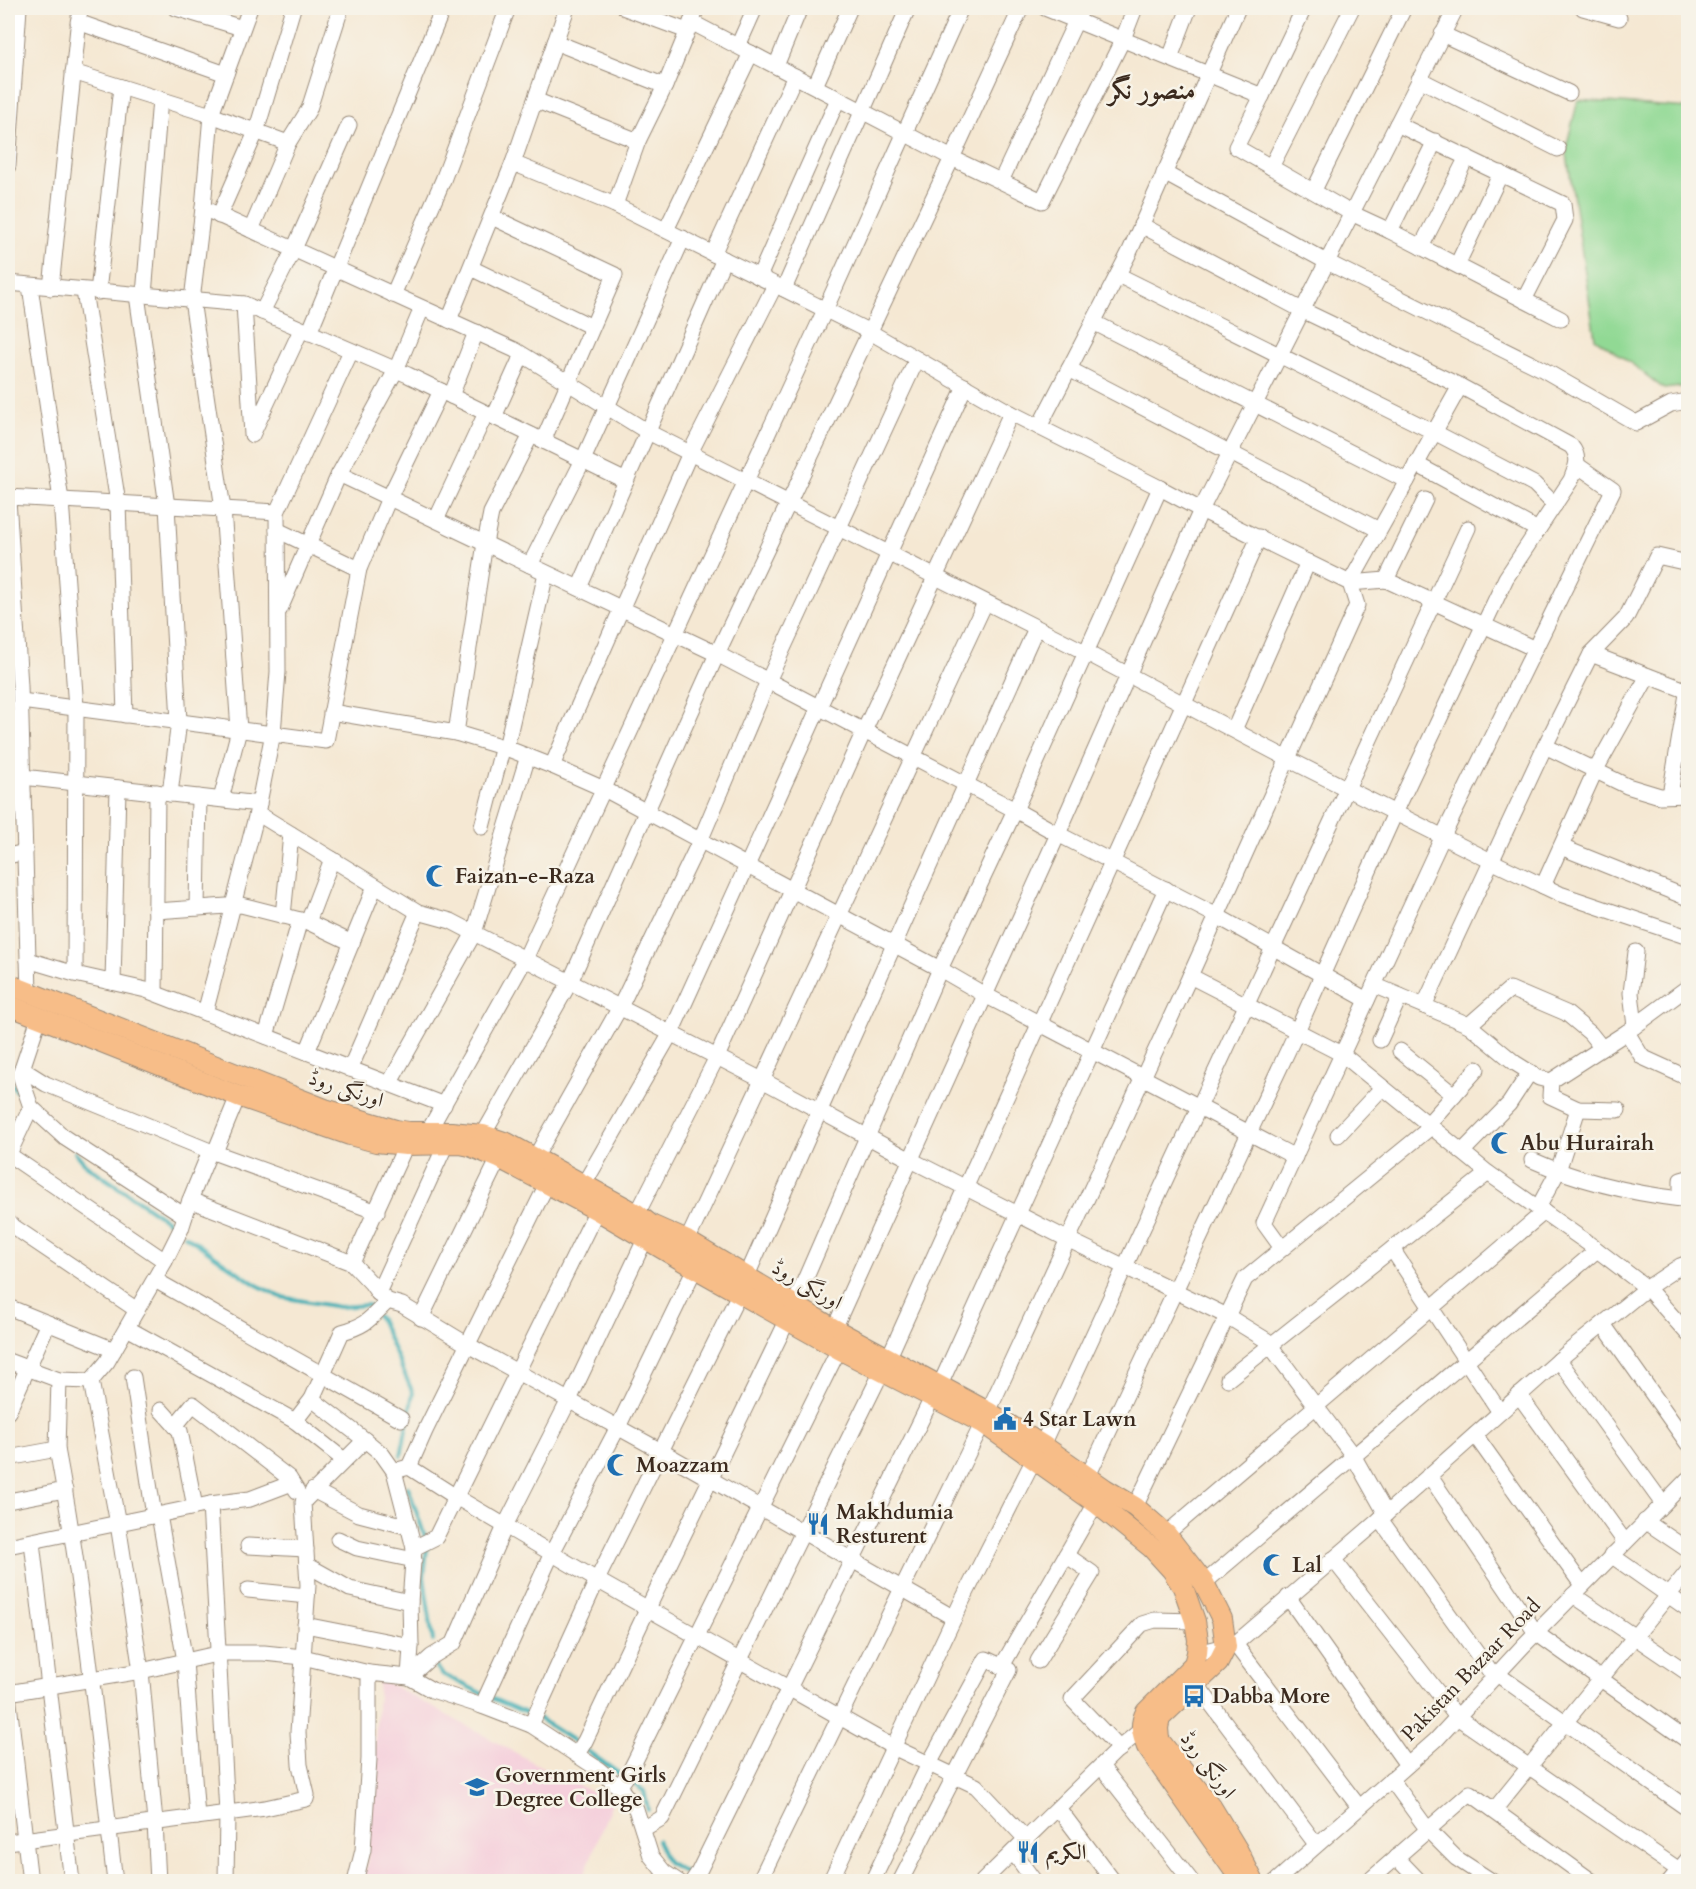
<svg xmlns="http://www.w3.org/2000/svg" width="1696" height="1889" viewBox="0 0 1696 1889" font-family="Cardo,Amiri,serif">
  <rect width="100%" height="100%" fill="#f7f3e8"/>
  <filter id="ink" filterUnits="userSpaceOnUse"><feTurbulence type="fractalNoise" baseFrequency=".0167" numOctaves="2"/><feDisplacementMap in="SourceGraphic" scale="12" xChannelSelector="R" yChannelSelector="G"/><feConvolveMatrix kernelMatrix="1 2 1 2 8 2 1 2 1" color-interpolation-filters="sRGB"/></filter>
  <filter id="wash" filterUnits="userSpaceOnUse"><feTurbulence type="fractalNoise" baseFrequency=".008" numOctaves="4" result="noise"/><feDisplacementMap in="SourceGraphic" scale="24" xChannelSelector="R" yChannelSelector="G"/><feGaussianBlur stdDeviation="1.35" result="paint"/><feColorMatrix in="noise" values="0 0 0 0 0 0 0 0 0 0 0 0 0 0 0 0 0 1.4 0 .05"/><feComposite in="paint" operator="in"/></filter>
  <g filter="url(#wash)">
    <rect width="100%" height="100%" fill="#f5e8d3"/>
    <!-- built -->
    <path fill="#f5cfdb" d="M379 1678 551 1772 612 1802 582 1881 360 1882 367 1867Z"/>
    <!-- green -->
    <path fill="#91d994" stroke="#668259" stroke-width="1.5" d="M1578 100 1688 108V386L1664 389 1632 364 1595 338 1566 148Z"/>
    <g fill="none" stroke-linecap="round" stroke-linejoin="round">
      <!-- stream -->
      <g stroke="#3dafb5" stroke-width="4">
        <path d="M8 1079 20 1095"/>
        <path d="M75 1152 86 1165 172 1224"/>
        <path d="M185 1235 255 1284 281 1297 339 1307 368 1305 372 1310"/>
        <path d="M377 1316 381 1321 413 1393 401 1456"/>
        <path d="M408 1487 425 1537"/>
        <path d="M427 1547 424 1577 433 1641"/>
        <path d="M437 1667 442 1674 485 1695"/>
        <path d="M491 1698 531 1715"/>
        <path d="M538 1718 580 1745"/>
        <path d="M586 1750 621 1775"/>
        <path d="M627 1779 644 1791 648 1810"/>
        <path d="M657 1840 667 1862 692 1876"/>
      </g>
    </g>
  </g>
  <g filter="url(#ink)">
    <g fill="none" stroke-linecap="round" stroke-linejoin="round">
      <!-- minor casing -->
      <g stroke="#988978" stroke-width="17">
        <g id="minor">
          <path d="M176 8 242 28"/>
          <path d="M625 8 687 31"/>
          <path d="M1045 8 1262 96 1304 8"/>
          <path d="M1583 8 1619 18"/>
          <path d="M78 22 226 74"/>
          <path d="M691 22 952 158 1042 201 1123 39 1135 8"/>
          <path d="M1442 34 1569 93"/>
          <path d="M555 42 665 86"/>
          <path d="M738 46 755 8"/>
          <path d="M1170 58 1189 8"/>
          <path d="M776 66 800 8"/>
          <path d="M73 72 211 115 288 143 309 109 341 8"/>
          <path d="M1419 79 1558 149"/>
          <path d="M815 86 850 8"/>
          <path d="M1262 96 1236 147 1351 213 1390 231 1561 319"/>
          <path d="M535 100 638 141"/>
          <path d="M1397 124 1563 204 1565 220 1524 300"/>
          <path d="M513 163 615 205 870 332 1011 413 1160 488 1201 510 1350 583 1357 605 1190 976 988 1412 759 1882"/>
          <path d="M8 166 19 8"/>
          <path d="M1271 167 1352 8"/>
          <path d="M1164 173 1327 262 1542 369 1636 423 1671 404 1688 401"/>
          <path d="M1001 181 1082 8"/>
          <path d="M1314 190 1404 8"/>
          <path d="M615 205 638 141 665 86 697 8"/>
          <path d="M203 208 515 350 648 432 1085 652 1288 759 1491 861 1560 894 1688 937"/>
          <path d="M219 216 256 132 293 8"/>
          <path d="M492 217 615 275 543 441"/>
          <path d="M1141 225 1302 310 1460 386 1350 583"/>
          <path d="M251 230 288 143"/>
          <path d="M666 230 751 53"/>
          <path d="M1390 231 1435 141"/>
          <path d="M1421 247 1467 157"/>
          <path d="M713 254 795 76"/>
          <path d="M1457 265 1501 173"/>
          <path d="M471 268 592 327"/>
          <path d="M1118 275 1434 432 1534 484 1555 505"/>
          <path d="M759 277 838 99"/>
          <path d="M8 283 244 304 408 375 626 481 724 259"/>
          <path d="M30 286 61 500 76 708 75 974"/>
          <path d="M51 288 80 8"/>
          <path d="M784 289 908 8"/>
          <path d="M84 291 118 503 125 715"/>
          <path d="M98 292 121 87"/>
          <path d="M137 295 167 506 179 721 170 794"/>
          <path d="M144 295 160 99"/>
          <path d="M393 295 443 180 508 8"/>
          <path d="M244 304 252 435 301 330"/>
          <path d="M262 312 294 249 349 125"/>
          <path d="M449 320 513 163 567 8"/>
          <path d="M1093 322 1407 481"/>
          <path d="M309 333 443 8"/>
          <path d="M351 351 277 512 278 672 273 733 257 813 418 912 451 921 474 933 762 1080 909 1159 1067 1239 1227 1316 1266 1340 1354 1457 1386 1514"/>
          <path d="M1069 369 1379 530"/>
          <path d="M451 396 476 332"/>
          <path d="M494 417 522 355"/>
          <path d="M1039 427 1129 253 1238 8"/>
          <path d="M1416 464 1538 530"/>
          <path d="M339 474 717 654 1015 810 1058 834 1217 916 1367 1000"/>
          <path d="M8 497 277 512"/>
          <path d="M8 499 20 686 29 992"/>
          <path d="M436 520 486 413"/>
          <path d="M277 530 359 569"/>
          <path d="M530 565 583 460 683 238"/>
          <path d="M1386 580 1425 500"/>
          <path d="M1350 583 1386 580 1535 649"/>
          <path d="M579 588 626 481"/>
          <path d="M280 609 339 474 396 370 422 308"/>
          <path d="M1591 654 1688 691"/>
          <path d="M21 701 326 741 359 569 389 498 441 391"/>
          <path d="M331 712 456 733 506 748 552 766 604 789 940 969 985 995 1295 1157"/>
          <path d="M1234 730 1308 562"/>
          <path d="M456 733 485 543 491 513 531 435"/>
          <path d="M1545 746 1627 786 1660 796 1688 795"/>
          <path d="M506 748 546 573"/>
          <path d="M552 766 690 453 775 285"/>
          <path d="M23 777 259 804"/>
          <path d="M1670 795 1688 688"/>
          <path d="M8 797 23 794"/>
          <path d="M221 799 239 730 223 509 192 300 203 208 211 115 250 8"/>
          <path d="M482 827 503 746"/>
          <path d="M1561 847 1688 898"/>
          <path d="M8 856 25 852"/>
          <path d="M1543 886 1595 771 1648 676"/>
          <path d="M197 908 199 797"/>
          <path d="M156 911 241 905 308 922 352 943"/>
          <path d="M283 916 291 834"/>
          <path d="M308 922 332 859"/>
          <path d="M28 960 75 974 146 990 444 1105"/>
          <path d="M1190 976 1342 1054 1488 1173 1592 1246 1647 1288 1688 1334"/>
          <path d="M113 982 118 788"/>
          <path d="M1374 985 1469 1025 1515 1063 1539 1078 1551 1081 1627 1032 1688 987"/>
          <path d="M155 993 157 792"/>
          <path d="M1424 1006 1545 746 1591 654 1626 618 1657 556 1688 563"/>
          <path d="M205 1013 257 813"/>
          <path d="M39 1018 20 1075 31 1107 65 1138 185 1216"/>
          <path d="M1469 1025 1510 989 1566 1013 1590 1033 1602 1048"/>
          <path d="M1635 1026 1631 993 1636 952"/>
          <path d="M1627 1032 1642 1057 1688 1078"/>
          <path d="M266 1036 300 920"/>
          <path d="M1380 1040 1400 996"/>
          <path d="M1400 1051 1454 1095"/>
          <path d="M307 1052 375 886"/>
          <path d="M22 1069 46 1084 210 1151 377 1212"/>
          <path d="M350 1069 418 912"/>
          <path d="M1551 1081 1550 1096 1578 1109 1618 1110"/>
          <path d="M389 1084 474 933 528 756"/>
          <path d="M1428 1124 1477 1069"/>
          <path d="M428 1132 525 959 825 310 961 8"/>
          <path d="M483 1135 570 982 717 654 952 158 1021 8"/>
          <path d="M1338 1135 1382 1088"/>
          <path d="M215 1152 238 1096"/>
          <path d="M1462 1152 1509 1104 1530 1072"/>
          <path d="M8 1154 165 1261"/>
          <path d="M8 1156 31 1107"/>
          <path d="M535 1158 620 1007 700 841 768 681 917 359"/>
          <path d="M1532 1160C1579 1181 1630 1193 1681 1199V1180L1688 1178"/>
          <path d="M584 1184 671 1033 965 386"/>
          <path d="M190 1200 352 1263 371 1283 378 1293 388 1301 402 1305 468 1345 661 1451 954 1618"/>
          <path d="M1538 1208 1558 1171 1578 1109"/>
          <path d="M637 1214 717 1057 864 731 1011 413"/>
          <path d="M8 1223 137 1310"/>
          <path d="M687 1241 985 603"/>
          <path d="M1282 1248 1264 1223 1443 836 1613 490 1577 465"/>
          <path d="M1392 1249 1500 1412"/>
          <path d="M352 1263 406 1145"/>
          <path d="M746 1278 820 1110 1036 628"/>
          <path d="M155 1280 401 1419"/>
          <path d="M378 1293 446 1144"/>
          <path d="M794 1305 940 969 1015 810 1160 488"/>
          <path d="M8 1307 114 1350"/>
          <path d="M421 1318 499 1158"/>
          <path d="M1603 1324 1688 1444"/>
          <path d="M127 1328 295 1421 344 1460"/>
          <path d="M834 1329 1058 834 1201 510 1456 8"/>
          <path d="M1559 1360 1663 1504"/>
          <path d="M8 1361 59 1380 91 1381 107 1362 165 1261 181 1229 190 1200 210 1151"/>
          <path d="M133 1377 154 1516"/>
          <path d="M1228 1379 1488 1173"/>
          <path d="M91 1381 118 1524 141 1671 155 1822 158 1882"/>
          <path d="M940 1385 1166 889"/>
          <path d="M1519 1395 1625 1542"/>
          <path d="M312 1399 365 1440 382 1454 394 1471 414 1548 410 1602 411 1646 409 1677"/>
          <path d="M161 1410 180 1431 195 1507"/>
          <path d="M8 1412 48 1323"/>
          <path d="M295 1421 312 1399 342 1332C368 1325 370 1318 388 1301"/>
          <path d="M175 1426 193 1404 289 1478 297 1491"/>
          <path d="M1475 1435 1582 1585"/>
          <path d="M1042 1445 1468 528"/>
          <path d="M57 1449 59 1380"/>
          <path d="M8 1458 57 1449C84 1592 98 1737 115 1882"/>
          <path d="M409 1467 425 1431 547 1184"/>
          <path d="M394 1471 409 1467 456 1497 597 1580 893 1747 976 1786 1026 1839"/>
          <path d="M1429 1475 1536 1633 1688 1741"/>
          <path d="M1088 1476 1297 1031 1395 813 1506 578 1571 480C1576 467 1581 458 1571 446L1460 386"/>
          <path d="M313 1490 359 1514 409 1527"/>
          <path d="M8 1501 65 1490"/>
          <path d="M210 1504 227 1813 226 1882"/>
          <path d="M1135 1507 1245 1279 1431 1127"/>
          <path d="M159 1515 185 1661 197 1817"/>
          <path d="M1380 1519 1494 1677"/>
          <path d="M1645 1521 1688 1550"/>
          <path d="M1166 1534 1544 1212"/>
          <path d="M338 1539 357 1548 414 1560"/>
          <path d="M32 1542 72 1882"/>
          <path d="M8 1546 210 1504 250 1499 292 1483"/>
          <path d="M248 1546 306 1549"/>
          <path d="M414 1548 436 1537 597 1210"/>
          <path d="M1611 1555 1688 1609"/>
          <path d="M1333 1559 1457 1717 1679 1870 1688 1879"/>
          <path d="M307 1565 350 1589 410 1602"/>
          <path d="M1204 1583 1597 1250"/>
          <path d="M248 1590 307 1596"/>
          <path d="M1573 1595 1688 1673"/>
          <path d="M1288 1597 1407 1765"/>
          <path d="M305 1625 411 1646"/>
          <path d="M1235 1644 1359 1807"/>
          <path d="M1197 1653 1235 1644 1386 1514 1567 1353 1647 1288 1680 1266 1688 1263"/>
          <path d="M1038 1661 1092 1573 1066 1555"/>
          <path d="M1002 1666 1096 1503"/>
          <path d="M1497 1674 1688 1809"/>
          <path d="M409 1677 431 1657 454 1643 505 1526 569 1400 649 1231"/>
          <path d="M1197 1685 1316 1844"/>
          <path d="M8 1693 141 1671 221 1653H264L303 1657 369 1673 409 1677 432 1690 482 1706 531 1725 598 1769 619 1787 636 1809 651 1856 664 1872 679 1882"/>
          <path d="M8 1695 30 1882"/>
          <path d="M482 1706 552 1553 618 1427 695 1268"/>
          <path d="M531 1725 597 1580 740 1292"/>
          <path d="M1120 1749 1072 1699 1142 1624 1155 1620 1195 1621"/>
          <path d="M577 1754 585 1741 648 1608 788 1319"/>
          <path d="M1101 1766 1192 1882"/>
          <path d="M1391 1779 1428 1830 1456 1858 1493 1882"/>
          <path d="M619 1787 630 1771 839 1349"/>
          <path d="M1058 1808 1114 1882"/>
          <path d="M1494 1810 1688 1571"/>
          <path d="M643 1829 662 1818 888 1359 1259 537"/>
          <path d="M8 1842 265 1808 306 1799 307 1795 300 1765 298 1732 308 1585 303 1502 365 1440"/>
          <path d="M1013 1852 1035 1882"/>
          <path d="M1396 1857 1420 1882"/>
          <path d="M355 1882 363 1850 369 1759V1673"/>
          <path d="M692 1882 698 1873 932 1398"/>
          <path d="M830 1882 961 1603 1034 1459"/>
          <path d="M872 1882 929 1764 986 1659 1009 1670 900 1882"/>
          <path d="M982 1882 1116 1751 1141 1730 1149 1727"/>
          <path d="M1275 1882 1436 1740 1524 1645 1688 1479"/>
          <path d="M1368 1882 1470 1793 1593 1882"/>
          <path d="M1669 1882 1688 1859"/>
        </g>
      </g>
      <!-- major casing -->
      <g stroke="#988978" stroke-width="22">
        <g id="major">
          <path d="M8 984 325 1109 396 1130 409 1132H451L483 1135 507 1143 637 1214 651 1225 687 1241 834 1329 988 1412 1042 1445 1105 1489 1135 1507 1166 1534 1204 1583 1222 1619 1226 1647 1218 1663 1160 1718 1158 1728 1159 1740 1212 1808 1238 1851 1254 1882"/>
          <path d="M8 1005 238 1096 350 1135 376 1142 406 1145 460 1144 470 1146 499 1158 597 1210 695 1268 839 1349 983 1423 1096 1503 1152 1548 1172 1570 1183 1587 1195 1621 1198 1640 1197 1653 1194 1664 1146 1712C1139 1725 1142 1734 1147 1747L1233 1869"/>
        </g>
      </g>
      <!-- minor -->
      <use href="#minor" stroke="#fff" stroke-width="15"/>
      <!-- major -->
      <use href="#major" stroke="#f7bd88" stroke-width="20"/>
    </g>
  </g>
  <!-- icons -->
  <defs>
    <g id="mosque-bare" transform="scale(1.8)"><path d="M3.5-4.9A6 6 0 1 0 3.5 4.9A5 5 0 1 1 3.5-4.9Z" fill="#1f6fb2" stroke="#f7f3e8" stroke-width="2.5" paint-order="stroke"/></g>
    <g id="civic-bare" transform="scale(1.8)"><path d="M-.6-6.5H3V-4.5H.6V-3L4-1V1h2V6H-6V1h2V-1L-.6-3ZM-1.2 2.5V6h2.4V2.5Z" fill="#1f6fb2" stroke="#f7f3e8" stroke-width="2.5" paint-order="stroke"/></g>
    <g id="restaurant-bare" transform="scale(1.8)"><path d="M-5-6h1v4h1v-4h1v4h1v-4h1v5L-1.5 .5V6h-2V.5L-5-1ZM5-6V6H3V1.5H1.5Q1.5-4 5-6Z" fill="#1f6fb2" stroke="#f7f3e8" stroke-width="2.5" paint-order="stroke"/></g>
    <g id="bus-bare" transform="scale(1.8)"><path d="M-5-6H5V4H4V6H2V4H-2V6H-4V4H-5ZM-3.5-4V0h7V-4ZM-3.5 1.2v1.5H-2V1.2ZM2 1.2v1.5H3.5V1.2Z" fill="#1f6fb2" stroke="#f7f3e8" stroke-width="2.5" paint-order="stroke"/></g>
    <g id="university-bare" transform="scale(1.8)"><path d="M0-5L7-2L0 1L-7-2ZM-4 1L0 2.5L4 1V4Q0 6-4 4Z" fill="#1f6fb2" stroke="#f7f3e8" stroke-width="2.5" paint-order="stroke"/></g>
  </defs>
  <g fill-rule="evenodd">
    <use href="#mosque-bare" x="437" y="876"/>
    <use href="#mosque-bare" x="1502" y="1143"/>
    <use href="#civic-bare" x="1005" y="1419"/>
    <use href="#mosque-bare" x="618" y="1465"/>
    <use href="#restaurant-bare" x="818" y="1524"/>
    <use href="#mosque-bare" x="1274" y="1565"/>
    <use href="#bus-bare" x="1194" y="1696"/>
    <use href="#university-bare" x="477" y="1787"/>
    <use href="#restaurant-bare" x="1028" y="1852"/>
  </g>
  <g text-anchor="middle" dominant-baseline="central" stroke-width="5" stroke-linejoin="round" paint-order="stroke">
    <!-- poi labels -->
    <g font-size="21" font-weight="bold" fill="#3b2a1e" stroke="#f7f3e8" text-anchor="start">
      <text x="455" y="876">Faizan-e-Raza</text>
      <text x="1520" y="1143">Abu Hurairah</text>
      <text x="1023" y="1419">4 Star Lawn</text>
      <text x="636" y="1465">Moazzam</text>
      <text x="836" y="1512">Makhdumia<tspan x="836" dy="24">Resturent</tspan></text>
      <text x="1292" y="1565">Lal</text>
      <text x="1212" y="1696">Dabba More</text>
      <text x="495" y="1775">Government Girls<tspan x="495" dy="24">Degree College</tspan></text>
      <text x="1046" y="1852">الکریم</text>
    </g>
    <!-- street labels -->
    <g font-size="21" fill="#3b2a1e" stroke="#f7f3e8">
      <text transform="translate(346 1089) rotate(18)">اورنگی روڈ</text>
      <text transform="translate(807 1285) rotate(30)">اورنگی روڈ</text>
      <text transform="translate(1471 1670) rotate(-46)">Pakistan Bazaar Road</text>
      <text transform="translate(1208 1765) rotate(53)">اورنگی روڈ</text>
    </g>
    <!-- district labels -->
    <g font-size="27" font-weight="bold" fill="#3b2a1e" stroke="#f7f3e8">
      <text x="1152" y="90">منصور نگر</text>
    </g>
  </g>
  <!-- margin -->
  <rect width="1696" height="1889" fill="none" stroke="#f7f3e8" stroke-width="30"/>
</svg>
